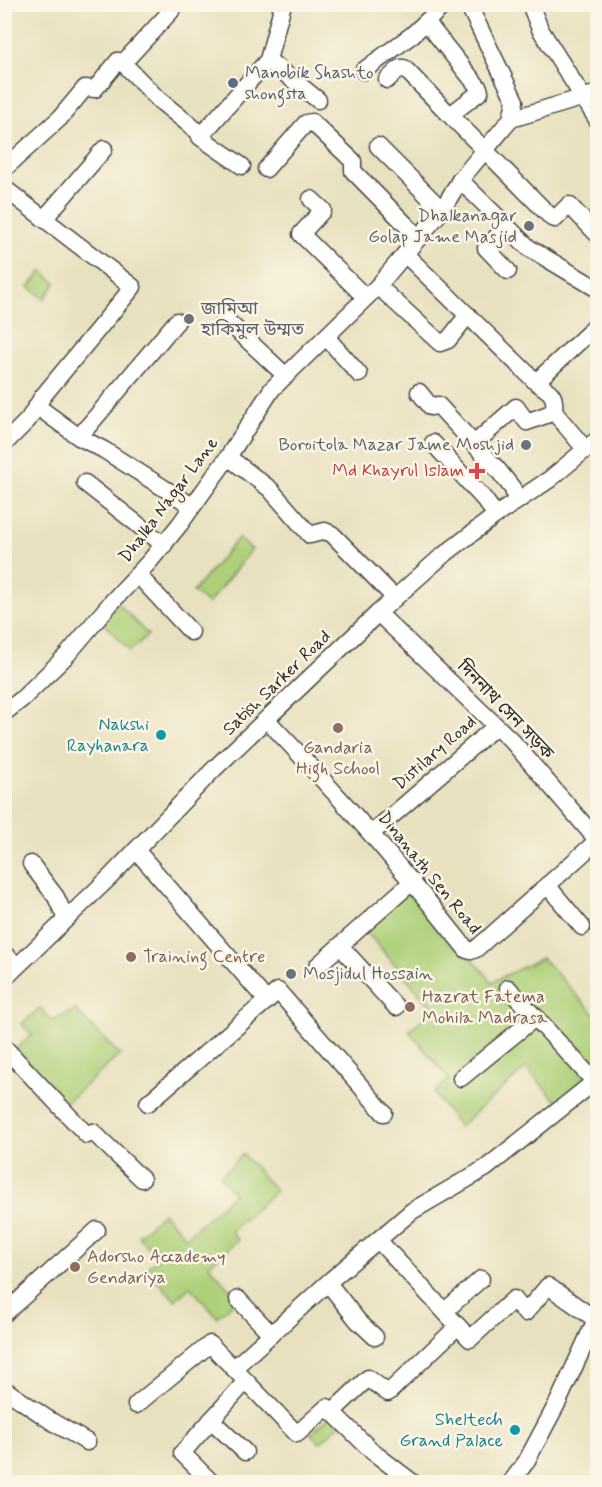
<svg xmlns="http://www.w3.org/2000/svg" width="602" height="1487" viewBox="0 0 602 1487" font-family="Mynerve,'Noto Sans Bengali',sans-serif">
  <rect width="100%" height="100%" fill="#fcf5e5"/>
  <filter id="ink" filterUnits="userSpaceOnUse"><feTurbulence type="fractalNoise" baseFrequency=".0167" numOctaves="2"/><feDisplacementMap in="SourceGraphic" scale="12" xChannelSelector="R" yChannelSelector="G"/><feConvolveMatrix kernelMatrix="1 2 1 2 8 2 1 2 1" color-interpolation-filters="sRGB"/></filter>
  <filter id="wash" filterUnits="userSpaceOnUse"><feTurbulence type="fractalNoise" baseFrequency=".008" numOctaves="4" result="noise"/><feDisplacementMap in="SourceGraphic" scale="24" xChannelSelector="R" yChannelSelector="G"/><feGaussianBlur stdDeviation="1.35" result="paint"/><feColorMatrix in="noise" values="0 0 0 0 0 0 0 0 0 0 0 0 0 0 0 0 0 1.4 0 .05"/><feComposite in="paint" operator="in"/></filter>
  <g filter="url(#wash)">
    <rect width="100%" height="100%" fill="#e8e1bf"/>
    <!-- green -->
    <g fill="#add079" stroke="#6c7e52" stroke-width="1.5">
      <path d="M42 271 56 283 44 299 29 287Z"/>
      <path d="M238 538 252 549 208 604 193 592Z"/>
      <path d="M119 604 148 635 130 651 101 620Z"/>
      <path d="M414 887 492 982 542 958 597 1017V1074L561 1106 526 1068 459 1127 434 1093 449 1079 409 1031 433 1009 364 929Z"/>
      <path d="M40 1008 53 1021 75 1010 120 1055 65 1103 16 1049 32 1035 22 1024Z"/>
      <path d="M243 1154 276 1191 231 1231 238 1240 209 1265 238 1299 217 1317 190 1287 175 1300 146 1269 158 1258 138 1236 163 1213 186 1237 234 1194 220 1176Z"/>
      <path d="M332 1414 341 1423 320 1443 311 1434Z"/>
    </g>
  </g>
  <g filter="url(#ink)">
    <g fill="none" stroke-linecap="round" stroke-linejoin="round">
      <!-- minor casing -->
      <g stroke="#474641" stroke-width="19">
        <g id="minor">
          <path d="M530 4 540 29 598 121"/>
          <path d="M268 60 318 100"/>
          <path d="M123 63 159 100 201 134"/>
          <path d="M363 71 412 35 445 4"/>
          <path d="M387 80 400 68H404L450 115 480 92 479 88 427 23"/>
          <path d="M450 115 552 218 555 219 569 205 598 235"/>
          <path d="M511 119 598 93"/>
          <path d="M378 146 442 210"/>
          <path d="M242 166 200 137 268 60 283 4"/>
          <path d="M4 169 60 118 85 88 95 89 118 61 123 63 171 11 174 4"/>
          <path d="M266 169 306 123 312 122 353 161V171L419 238"/>
          <path d="M460 180 529 248 594 287 598 286"/>
          <path d="M4 188 133 287 43 396 28 420 4 444"/>
          <path d="M311 199 323 210 301 234 365 297"/>
          <path d="M44 219 104 149"/>
          <path d="M506 227 486 248 508 271"/>
          <path d="M405 254 536 382C550 392 556 393 554 412"/>
          <path d="M378 286 440 343 448 340 468 315"/>
          <path d="M224 318 286 376"/>
          <path d="M327 338 359 374"/>
          <path d="M536 382 598 324"/>
          <path d="M419 392 431 407 438 405 498 470 513 489 516 502"/>
          <path d="M38 407 79 437 104 450 192 506"/>
          <path d="M79 437 177 321"/>
          <path d="M433 443 484 499 496 515"/>
          <path d="M475 443 516 407 527 422 554 412 586 450"/>
          <path d="M228 457 270 489 310 535 325 531 332 534 395 598"/>
          <path d="M85 483 164 545"/>
          <path d="M138 575 191 632"/>
          <path d="M378 613 512 741 598 841"/>
          <path d="M4 713 22 699 67 655 110 604 150 561 180 524 228 457 272 389 378 286 442 210 460 180 511 119 515 101 468 4"/>
          <path d="M267 720C338 794 404 870 467 950L471 951 476 949 598 840"/>
          <path d="M372 833 496 726"/>
          <path d="M136 850 267 1001"/>
          <path d="M31 864 56 897 66 919"/>
          <path d="M547 885 582 927"/>
          <path d="M340 946 396 1007"/>
          <path d="M4 954 17 965"/>
          <path d="M317 966 413 881"/>
          <path d="M4 979 111 876 215 768 378 613 441 557 496 515 550 479 598 439"/>
          <path d="M508 988 595 1082"/>
          <path d="M4 1047 87 1135 93 1132 142 1179"/>
          <path d="M461 1078 536 1017"/>
          <path d="M148 1103 278 991 384 1113"/>
          <path d="M378 1240 470 1339 514 1299 525 1313 548 1286 595 1319"/>
          <path d="M328 1283 358 1321 375 1337"/>
          <path d="M238 1299 271 1334"/>
          <path d="M445 1311 481 1279"/>
          <path d="M4 1314 97 1230"/>
          <path d="M234 1368 332 1279 412 1211 486 1168 598 1079"/>
          <path d="M4 1389 51 1421 87 1442"/>
          <path d="M136 1405 210 1344 297 1434 327 1407 373 1452 412 1482"/>
          <path d="M332 1412 368 1378 388 1393 458 1326"/>
          <path d="M211 1420 245 1452"/>
          <path d="M211 1482 182 1453 246 1381"/>
          <path d="M511 1482 526 1462 559 1400 598 1315"/>
        </g>
      </g>
      <!-- minor -->
      <use href="#minor" stroke="#fff" stroke-width="16"/>
    </g>
  </g>
  <!-- markers -->
  <circle fill="#5c6f8a" stroke="#fcf5e5" stroke-width="2" cx="233" cy="83" r="6"/>
  <g fill="#6b7280" stroke="#fcf5e5" stroke-width="2">
    <circle cx="529" cy="226" r="6"/>
    <circle cx="189" cy="319" r="6"/>
    <circle cx="526" cy="445" r="6"/>
    <circle cx="291" cy="974" r="6"/>
  </g>
  <path fill="#e0444e" stroke="#fcf5e5" stroke-width="2" d="M474 462h6v6h6v6h-6v6h-6v-6h-6v-6h6z"/>
  <g fill="#8d6e63" stroke="#fcf5e5" stroke-width="2">
    <circle cx="338" cy="728" r="6"/>
    <circle cx="131" cy="957" r="6"/>
    <circle cx="410" cy="1007" r="6"/>
    <circle cx="75" cy="1267" r="6"/>
  </g>
  <g fill="#0f9aa8" stroke="#fcf5e5" stroke-width="2">
    <circle cx="161" cy="735" r="6"/>
    <circle cx="515" cy="1430" r="6"/>
  </g>
  <g text-anchor="middle" dominant-baseline="central" stroke-width="5" stroke-linejoin="round" paint-order="stroke">
    <!-- service labels -->
    <g font-size="18" fill="#4e5e75" stroke="#fcf5e5" text-anchor="start">
      <text x="245" y="73">Manobik Shashto<tspan x="245" dy="21">shongsta</tspan></text>
    </g>
    <!-- worship labels -->
    <g font-size="18" fill="#5b616d" stroke="#fcf5e5" text-anchor="end">
      <text x="517" y="216">Dhalkanagar<tspan x="517" dy="21">Golap Jame Masjid</tspan></text>
      <text x="201" y="309" text-anchor="start">জামিআ<tspan x="201" dy="21">হাকিমুল উম্মত</tspan></text>
      <text x="514" y="445">Boroitola Mazar Jame Moshjid</text>
      <text x="303" y="974" text-anchor="start">Mosjidul Hossain</text>
    </g>
    <!-- health labels -->
    <g font-size="18" fill="#be3a42" stroke="#fcf5e5" text-anchor="end">
      <text x="464" y="471">Md Khayrul Islam</text>
    </g>
    <!-- street labels -->
    <g font-size="18" fill="#2b2b2b" stroke="#fcf5e5">
      <text transform="translate(169 500) rotate(-53)">Dhalka Nagar Lane</text>
      <text transform="translate(277 683) rotate(-44)">Satish Sarker Road</text>
      <text transform="translate(505 710) rotate(46)">দিননাথ সেন সড়ক</text>
      <text transform="translate(435 753) rotate(-41)">Distilary Road</text>
      <text transform="translate(429 873) rotate(51)">Dinanath Sen Road</text>
    </g>
    <!-- culture labels -->
    <g font-size="18" fill="#0d838f" stroke="#fcf5e5" text-anchor="end">
      <text x="149" y="725">Nakshi<tspan x="149" dy="21">Rayhanara</tspan></text>
      <text x="503" y="1420">Sheltech<tspan x="503" dy="21">Grand Palace</tspan></text>
    </g>
    <!-- education labels -->
    <g font-size="18" fill="#785e54" stroke="#fcf5e5" text-anchor="start">
      <text x="338" y="748" text-anchor="middle">Gandaria<tspan x="338" dy="21">High School</tspan></text>
      <text x="143" y="957">Training Centre</text>
      <text x="422" y="997">Hazrat Fatema<tspan x="422" dy="21">Mohila Madrasa</tspan></text>
      <text x="87" y="1257">Adorsho Accademy<tspan x="87" dy="21">Gendariya</tspan></text>
    </g>
  </g>
  <!-- margin -->
  <rect width="602" height="1487" fill="none" stroke="#fcf5e5" stroke-width="24"/>
</svg>
